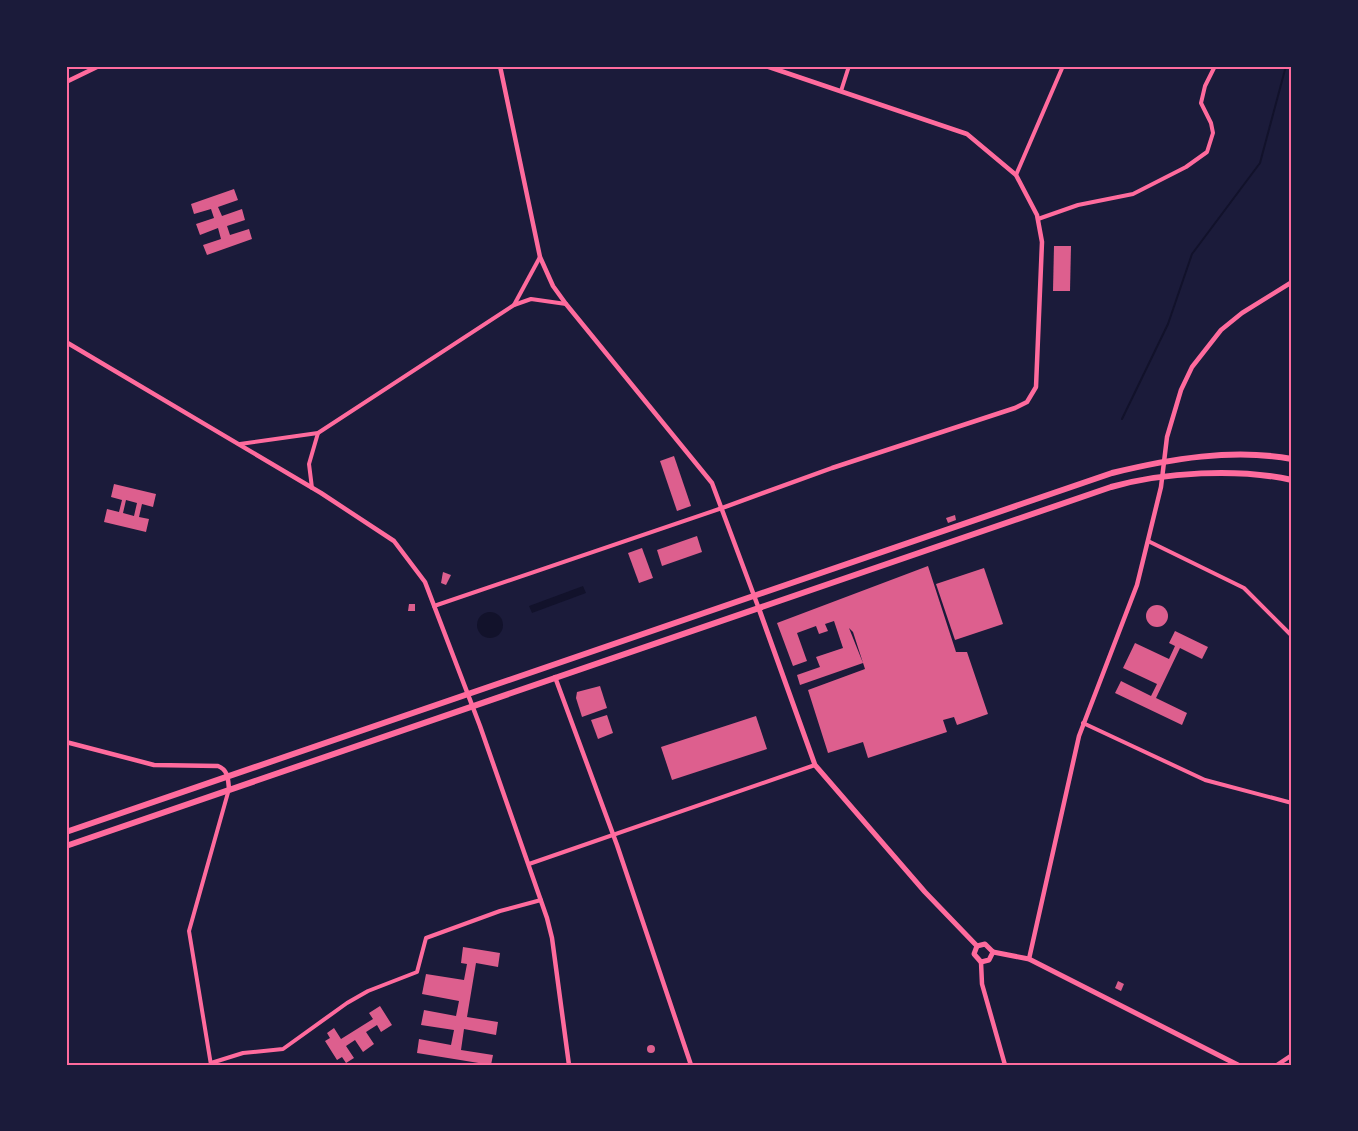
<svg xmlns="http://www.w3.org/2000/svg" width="1358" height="1131" viewBox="0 0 1358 1131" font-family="Bitter,serif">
  <rect width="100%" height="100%" fill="#1b1b3a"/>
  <!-- water -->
  <g fill="#12122b">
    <path d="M583 586 586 593 532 613 529 606Z"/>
    <circle cx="490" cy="625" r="13"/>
  </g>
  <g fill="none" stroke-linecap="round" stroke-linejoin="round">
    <!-- stream -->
    <path stroke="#12122b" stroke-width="2" d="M1122 419 1168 324 1192 254 1260 163 1286 66"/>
  </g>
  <!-- building -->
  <g fill="#dd5f8e" fill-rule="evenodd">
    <path d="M234 189 238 200 218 207 222 216 242 209 245 220 227 226 230 235 249 229 252 239 207 255 203 245 221 239 218 228 200 235 196 224 214 218 211 209 194 214 191 204Z"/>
    <path d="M1054 246H1071L1070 291H1053Z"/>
    <path d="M674 456 691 506 677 511 660 461Z"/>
    <path d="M114 484 156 494 153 507 142 504 139 517 149 519 146 532 104 522 107 509 119 512 122 500 111 497ZM126 500 137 503 134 516 123 513Z"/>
    <path d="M955 515 956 520 948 523 946 518Z"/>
    <path d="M697 536 702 552 662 566 657 550Z"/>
    <path d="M642 548 653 578 639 583 628 553Z"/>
    <path d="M928 566 956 652H967L988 714 957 725 954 717 943 720 947 732 868 758 863 742 828 753 808 690 865 669 853 632 849 628 863 663 800 685 797 675 820 667 816 657 843 648 834 621 825 624 828 631 819 634 816 626 797 633 807 661 793 666 777 623Z"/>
    <path d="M984 568 1003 624 955 640 936 584Z"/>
    <path d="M443 572 451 575 446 585 441 583Z"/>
    <path d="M409 604H415V611H408Z"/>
    <circle cx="1157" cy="616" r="11"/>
    <path d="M1175 631 1208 647 1202 659 1180 648 1156 698 1187 713 1182 725 1115 693 1121 681 1151 696 1157 684 1123 668 1135 643 1169 659 1175 646 1169 643Z"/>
    <path d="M600 686 607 708 582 717 576 698 577 692Z"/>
    <path d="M607 715 613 733 598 739 591 720Z"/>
    <path d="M756 716 767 749 672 780 661 747Z"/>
    <path d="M463 947 500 953 498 967 476 963 467 1017 498 1022 496 1035 464 1029 461 1050 493 1055 491 1065 417 1053 419 1039 451 1045 454 1030 421 1025 424 1010 456 1016 459 1001 422 994 426 974 464 980 467 964 461 963Z"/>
    <path d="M1118 981 1124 984 1121 991 1115 988Z"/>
    <path d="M380 1006 392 1025 381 1032 377 1025 366 1032 374 1044 363 1052 355 1040 346 1046 354 1058 346 1063 342 1057 337 1060 325 1041 330 1038 327 1033 334 1028 341 1039 373 1019 369 1013Z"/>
    <circle cx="651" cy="1049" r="4"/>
  </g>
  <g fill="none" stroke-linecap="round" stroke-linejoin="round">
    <!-- minor -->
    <g stroke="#ff6b9d" stroke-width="4">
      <path d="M841 91 849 66"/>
      <path d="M1016 175 1063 66"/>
      <path d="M1038 219 1078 205 1133 194 1186 167 1207 152 1213 133 1211 123 1201 103 1205 86 1215 66"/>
      <path d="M514 305 540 257"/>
      <path d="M240 444 318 433 514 305 531 299 566 304"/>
      <path d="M312 488 309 464 318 433"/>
      <path d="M1148 541 1244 588 1292 636"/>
      <path d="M434 606 722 508"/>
      <path d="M1083 723 1205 780 1292 803"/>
      <path d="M529 864 815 765"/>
      <path d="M211 1063 243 1053 283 1049 347 1003 368 991 417 972 426 938 500 911 541 900"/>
      <path d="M211 1065 189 931 229 789"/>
    </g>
    <!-- tertiary -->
    <g stroke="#ff6b9d" stroke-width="4.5">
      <path d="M500 66 540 257 553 286 566 304 712 483 759 609"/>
      <path d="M66 82 99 66"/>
      <path d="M66 342 321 493 394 541 425 582 480 726 547 918 552 938 569 1065"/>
      <path d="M722 508 832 468 1015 408 1027 402 1036 387 1042 242 1037 215 1016 175 967 134 766 66"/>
      <path d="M555 677 617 845 691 1065"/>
      <path d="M66 742 154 765 218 766C228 770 228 778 229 789"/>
      <path d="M1029 959 1079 736 1137 585 1161 487 1167 437 1181 390 1192 367 1221 330 1242 313 1292 282"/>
      <path d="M981 962 982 984 1005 1065"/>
      <path d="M1277 1065 1292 1055"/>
    </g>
    <!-- secondary -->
    <g stroke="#ff6b9d" stroke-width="5">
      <path d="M759 609 815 765 925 892 977 946"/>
      <path d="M977 946 974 954 981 962 989 960 993 952"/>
      <path d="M977 946 985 944 993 952"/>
      <path d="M993 952 1029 959 1238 1065"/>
    </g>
    <!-- primary -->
    <g stroke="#ff6b9d" stroke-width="6">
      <path d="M66 832 1112 473C1169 459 1233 448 1292 459"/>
      <path d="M66 846 1111 487C1164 472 1238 468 1292 480"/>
    </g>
  </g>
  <!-- border -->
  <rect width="1358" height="1131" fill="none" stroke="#1b1b3a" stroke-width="135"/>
  <rect x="68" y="68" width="1222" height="996" fill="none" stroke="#ff6b9d" stroke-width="2"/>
</svg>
